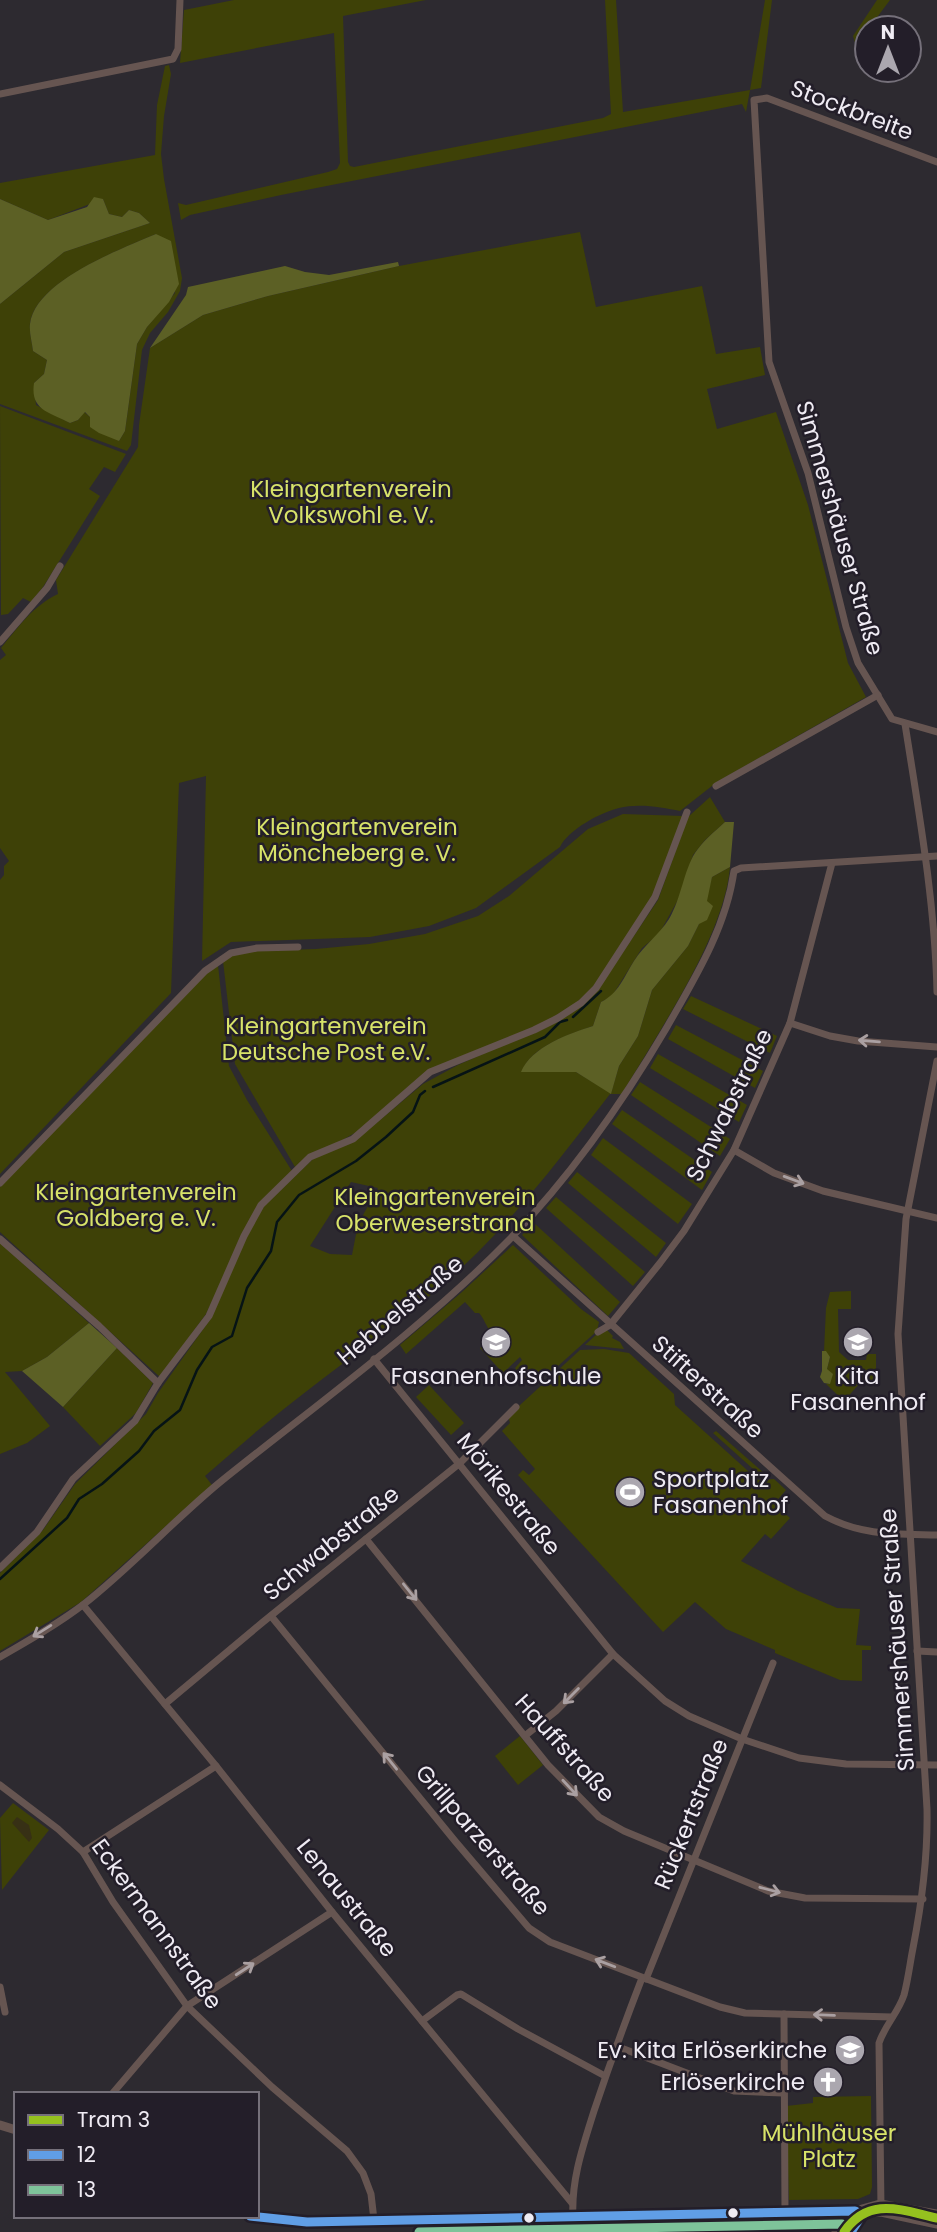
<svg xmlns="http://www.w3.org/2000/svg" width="937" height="2232" viewBox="0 0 937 2232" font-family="Poppins,sans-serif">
  <rect width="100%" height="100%" fill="#2d2a30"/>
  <!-- green -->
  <g fill="#3e4107" fill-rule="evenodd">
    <path d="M234 0H426L343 16 348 162 350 166 354 167 603 118 611 114 605 0H616L623 112 750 90 765 0H772L761 88 750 90 746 112 742 104 281 195 190 215 181 220 178 203 186 205 328 172 337 169 340 163 334 33 180 63 184 10Z"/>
    <path d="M877 0H890L869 28H867L856 46 853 36Z"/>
    <path d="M169 65 171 74 164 116 161 154 164 179 182 278 180 291 168 312 150 333 142 350 131 445 127 451 0 404V304L64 252 150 223 139 213 129 210 122 217 109 214 103 199 48 220 0 199V183L155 155 157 105 165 66ZM156 234 175 293 147 327 137 344 125 431 119 441 84 412 78 420 70 423 36 405 34 383 44 374 47 360 33 351C32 342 29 332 30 323 36 281 121 249 156 234Z"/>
    <path d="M580 232 596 307 702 286 716 354 760 347 765 375 707 389 717 429 776 412 808 505 848 663 866 697 717 782 680 811C662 807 638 803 619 808 601 812 568 830 560 847L476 908 429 926 370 937 231 942 202 961 206 776 179 783 171 993 0 1174V880L4 875V866L9 861 0 848V660L6 655 1 648C19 626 33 606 58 594L56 580 138 447 139 425 150 348 203 315 268 296 399 266Z"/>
    <path d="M0 406 126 454 115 472 104 467 89 489 100 496 43 587 31 602 23 598 8 614 1 615Z"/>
    <path d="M710 797 725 822 705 840 693 855 680 896 659 934 642 948 612 996 601 1002 593 1026C570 1034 532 1046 522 1071L576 1072 611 1093 619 1066 638 1036 652 990 688 946 699 924 712 877 730 867C724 937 658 1032 622 1094H610C568 1148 526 1204 477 1253 423 1306 362 1348 303 1394 269 1420 237 1448 205 1476L212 1485 81 1602 0 1651V1573L43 1530 75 1484 146 1414 158 1393 211 1318 247 1236 264 1206 313 1159 356 1140 423 1084 458 1065 533 1032 601 985 658 900 688 817ZM351 1182 378 1188 358 1224 352 1255 330 1254 310 1246Z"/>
    <path d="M623 814 683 816 652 899 598 983 575 1004 545 1022 425 1072 360 1130 295 1167 235 1064 223 961 233 955 257 951 316 949 369 944 425 934 478 916 509 896 588 829Z"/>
    <path d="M218 965 229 1066 247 1100 292 1171 259 1204 206 1314 160 1377 0 1232V1187L207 973Z"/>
    <path d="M691 996 777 1036 770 1053 683 1009Z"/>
    <path d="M676 1025 763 1071 755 1088 668 1039Z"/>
    <path d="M658 1054 747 1105 739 1122 650 1068Z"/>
    <path d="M640 1082 730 1139 720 1156 631 1095Z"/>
    <path d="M622 1110 712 1172 702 1190 612 1124Z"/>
    <path d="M603 1138 692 1204 678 1224 591 1155Z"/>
    <path d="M577 1172 666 1243 656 1257 568 1183Z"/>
    <path d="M556 1197 645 1272 633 1286 546 1208Z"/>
    <path d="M534 1223 620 1302 608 1316 522 1235Z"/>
    <path d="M0 1243 89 1323 47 1357 22 1371 5 1372 50 1426 27 1443 0 1454Z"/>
    <path d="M513 1245 581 1309 599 1322 597 1331 548 1375H537L526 1383 515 1368 522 1360 520 1357 503 1373 480 1348 493 1335C486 1327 484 1318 479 1313H475L465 1302 406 1354 400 1345 462 1292Z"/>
    <path d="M851 1291V1309H838L839 1352 848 1360H866L867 1354H876V1383H860L844 1401 826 1384H830L827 1369 830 1357 824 1351 826 1308 830 1292Z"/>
    <path d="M607 1330 613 1336 612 1338 620 1342 624 1349 585 1345 597 1334Z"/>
    <path d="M117 1348 153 1383 136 1413 100 1446 63 1407Z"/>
    <path d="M604 1349 629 1353 674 1394 675 1405 758 1480 774 1479 786 1490 774 1504 790 1518 771 1539 765 1534 741 1561 798 1591 837 1608 860 1609 856 1645 871 1646V1650H862V1681L840 1680 775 1653V1650L726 1629 695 1602 663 1632 518 1475 523 1470 529 1475 535 1469 502 1431 510 1423 508 1416 580 1350Z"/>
    <path d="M429 1385 464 1423 451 1435 416 1397Z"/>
    <path d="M716 1431 765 1474V1476H761L713 1433Z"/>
    <path d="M520 1736 543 1765 518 1785 495 1756Z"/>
    <path d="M13 1803 49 1830 2 1890 0 1818Z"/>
    <path d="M871 2096 872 2187 870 2194 858 2199 789 2200 786 2106 813 2103V2097Z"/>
  </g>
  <!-- forest -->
  <g fill="#5c6025">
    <path d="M94 197 103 199 109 214 122 217 129 210 139 213 150 223 64 252 0 304V199L48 220 87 207Z"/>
    <path d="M156 234 171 241 179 284 169 302 147 327 137 344 125 431 119 441 99 433 90 427V417L85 412 78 420 70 423C49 412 30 410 34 383L44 374 47 360 33 351C32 342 29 332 30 324 35 281 121 249 156 234Z"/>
    <path d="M398 262 399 266 268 296 203 315 150 348 186 295 188 287 285 266 305 272 329 275Z"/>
    <path d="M725 822H734L730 867 712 877 707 901 713 906 707 920 699 924 688 946 652 990 638 1036 619 1066 611 1094 576 1072H521C531 1047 570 1033 593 1026L601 1002C618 994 624 977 634 961 644 945 659 935 669 919 681 899 684 870 695 853 703 841 714 832 725 822Z"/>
    <path d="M89 1323 117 1348 63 1407 22 1371 47 1357Z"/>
    <path d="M822 1351H826L830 1357 827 1369 833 1374 830 1384 824 1383 820 1377 822 1371Z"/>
  </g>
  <!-- sand -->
  <path fill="#373015" d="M17 1817 29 1825 32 1838 29 1842 12 1823Z"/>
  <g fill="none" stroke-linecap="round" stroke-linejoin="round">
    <!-- stream -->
    <g stroke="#061315" stroke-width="2.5">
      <path d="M573 1017 601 991"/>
      <path d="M433 1087 545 1037 560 1022 567 1020"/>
      <path d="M0 1579 67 1518 79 1499 102 1484 139 1451 154 1431 180 1410 197 1370 212 1347 232 1336 247 1288 271 1251 277 1222 299 1195 356 1161 386 1137 413 1112 420 1095 425 1091"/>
    </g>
    <!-- minor -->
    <g stroke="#665551" stroke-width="7">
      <path d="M0 94 173 59 178 49 180 0"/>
      <path d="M937 162 767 98 754 100 769 362 808 473 846 627 858 663 892 719 937 732"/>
      <path d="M0 642 47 588 60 566"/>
      <path d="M905 724C919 813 935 903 937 992"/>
      <path d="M716 786 878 695"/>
      <path d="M790 1023 830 1036 858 1041 937 1047"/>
      <path d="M734 1150 774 1173 823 1191 937 1218"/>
      <path d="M0 1183 205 971 231 953 257 948 298 947"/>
      <path d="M513 1236 825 1516C863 1536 895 1534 937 1535"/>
      <path d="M0 1239 99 1326 158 1383"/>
      <path d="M598 1332 610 1325 660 1263 684 1231 734 1150 790 1023 832 863"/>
      <path d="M374 1359 613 1654 665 1701 689 1716 742 1739 799 1758 846 1764 937 1765"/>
      <path d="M366 1539 548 1765 599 1817 624 1831 768 1891 805 1898 923 1899"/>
      <path d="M0 1568 37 1532 73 1479 135 1421 158 1383 209 1316 244 1236 261 1205 310 1157 353 1139 430 1072 534 1030 558 1018 581 1003 596 988 655 897 687 812"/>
      <path d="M83 1605 216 1766 332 1912 572 2203"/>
      <path d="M271 1616 455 1841 529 1928 550 1942 720 2007 745 2013 892 2017"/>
      <path d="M917 1651 937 1652"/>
      <path d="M0 1657C28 1641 58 1624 84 1604 130 1568 173 1521 219 1483 317 1404 422 1329 510 1239 571 1176 623 1102 667 1027 695 978 726 928 734 871L741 868 937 856"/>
      <path d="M165 1704 263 1622 460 1463 516 1407"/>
      <path d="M526 1735 556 1711 613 1654"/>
      <path d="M0 1785 58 1829 83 1852 113 1902 187 2006 272 2087 347 2151 363 2173 371 2194 374 2220"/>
      <path d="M83 1852 216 1766"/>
      <path d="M646 1979 773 1663"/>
      <path d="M0 1987 5 2012"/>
      <path d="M784 2014 785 2212"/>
      <path d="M422 2021 457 1995 461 1994 518 2029 605 2076"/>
      <path d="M616 2046 734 2091 783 2093"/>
      <path d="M112 2094 187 2006 332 1912"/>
      <path d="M881 2209 879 2043C885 2025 898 2013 904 1995 908 1980 910 1963 913 1948 922 1902 928 1857 927 1809L898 1334 906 1219 937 1061"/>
      <path d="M573 2217C571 2180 583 2146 594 2111 609 2066 625 2022 642 1978"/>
      <path d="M534 2232 537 2218"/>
      <path d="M835 2232 839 2211"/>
      <path d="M851 2232 862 2215"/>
    </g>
    <!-- tertiary -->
    <g stroke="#665551" stroke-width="9">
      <path d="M0 2125 16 2130"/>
      <path d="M860 2213 881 2212 937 2224"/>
      <path d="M248 2216 307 2222 855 2211 880 2204 937 2214"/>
    </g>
    <!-- bus-1 casing -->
    <g stroke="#231e29" stroke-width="14">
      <path id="bus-1" d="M250 2216 307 2222 855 2211 862 2215 851 2232"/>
    </g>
    <!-- bus-2 casing -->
    <g stroke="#231e29" stroke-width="14">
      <path id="bus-2" d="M419 2232 842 2224 841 2225"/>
    </g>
    <!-- bus-1 -->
    <use href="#bus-1" stroke="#609ee6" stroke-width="9"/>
    <!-- bus-2 -->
    <use href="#bus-2" stroke="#7ec39a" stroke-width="9"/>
    <!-- tram-1 casing -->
    <g stroke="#231e29" stroke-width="14">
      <path id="tram-1" d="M844 2232C869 2196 901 2210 937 2218"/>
    </g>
    <!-- tram-1 -->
    <use href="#tram-1" stroke="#95c11f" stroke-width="9"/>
  </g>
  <!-- one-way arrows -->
  <defs><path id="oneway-shaft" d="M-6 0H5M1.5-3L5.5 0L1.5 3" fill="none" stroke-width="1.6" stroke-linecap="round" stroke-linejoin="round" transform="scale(1.75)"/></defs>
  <g stroke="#aaa0a2">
    <use href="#oneway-shaft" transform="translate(869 1041) rotate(-175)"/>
    <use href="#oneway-shaft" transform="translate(794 1180) rotate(20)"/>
    <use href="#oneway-shaft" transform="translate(410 1592) rotate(51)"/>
    <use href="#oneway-shaft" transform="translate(42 1631) rotate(148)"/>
    <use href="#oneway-shaft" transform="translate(571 1696) rotate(135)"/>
    <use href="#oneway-shaft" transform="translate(390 1761) rotate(-129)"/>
    <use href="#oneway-shaft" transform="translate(570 1788) rotate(47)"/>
    <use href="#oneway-shaft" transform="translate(770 1890) rotate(15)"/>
    <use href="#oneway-shaft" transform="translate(605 1963) rotate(-159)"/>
    <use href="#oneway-shaft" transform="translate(245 1969) rotate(-33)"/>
    <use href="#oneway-shaft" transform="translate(824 2015) rotate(-178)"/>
  </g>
  <!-- icons -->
  <defs>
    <g id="school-disc" transform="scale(1.575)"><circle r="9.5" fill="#aba7af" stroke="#231e29"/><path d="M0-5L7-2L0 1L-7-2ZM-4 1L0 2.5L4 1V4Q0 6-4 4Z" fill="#fff"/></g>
    <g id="stadium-disc" transform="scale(1.575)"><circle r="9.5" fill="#aba7af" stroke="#231e29"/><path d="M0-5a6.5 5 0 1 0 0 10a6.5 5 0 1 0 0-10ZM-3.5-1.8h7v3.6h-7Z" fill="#fff"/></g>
    <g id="church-disc" transform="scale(1.575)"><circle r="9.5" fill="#aba7af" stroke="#231e29"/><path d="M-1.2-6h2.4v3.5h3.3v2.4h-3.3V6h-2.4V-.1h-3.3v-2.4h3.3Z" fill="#fff"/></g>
  </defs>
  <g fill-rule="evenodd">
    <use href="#school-disc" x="496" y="1342"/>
    <use href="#school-disc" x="858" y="1342"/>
    <use href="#stadium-disc" x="630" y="1492"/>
    <use href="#school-disc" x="850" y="2050"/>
    <use href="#church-disc" x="828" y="2082"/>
  </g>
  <!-- markers -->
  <g fill="#efebf3" stroke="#231e29" stroke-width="2.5">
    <circle cx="733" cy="2213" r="6"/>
    <circle cx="529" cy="2218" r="6"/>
  </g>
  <g text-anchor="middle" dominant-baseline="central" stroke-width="5" stroke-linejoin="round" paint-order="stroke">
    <!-- street labels -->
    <g font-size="23" fill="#efebf3" stroke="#231e29">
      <text transform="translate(852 110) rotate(21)">Stockbreite</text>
      <text transform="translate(840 528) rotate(74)">Simmershäuser Straße</text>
      <text transform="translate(729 1105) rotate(-64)">Schwabstraße</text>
      <text transform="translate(400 1310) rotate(-40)">Hebbelstraße</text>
      <text transform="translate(708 1387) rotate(42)">Stifterstraße</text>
      <text transform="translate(509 1494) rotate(51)">Mörikestraße</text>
      <text transform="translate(331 1543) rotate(-39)">Schwabstraße</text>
      <text transform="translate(897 1640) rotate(-94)">Simmershäuser Straße</text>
      <text transform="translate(565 1748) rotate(48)">Hauffstraße</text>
      <text transform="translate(691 1814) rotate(-68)">Rückertstraße</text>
      <text transform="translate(483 1840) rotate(49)">Grillparzerstraße</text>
      <text transform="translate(347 1898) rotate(51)">Lenaustraße</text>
      <text transform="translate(157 1924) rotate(54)">Eckermannstraße</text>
    </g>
    <!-- park labels -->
    <g font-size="23" fill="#d8e369" stroke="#231e29">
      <text x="351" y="489">Kleingartenverein<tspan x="351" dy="26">Volkswohl e. V.</tspan></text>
      <text x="357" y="827">Kleingartenverein<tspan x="357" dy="26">Möncheberg e. V.</tspan></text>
      <text x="326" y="1026">Kleingartenverein<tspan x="326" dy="26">Deutsche Post e.V.</tspan></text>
      <text x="136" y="1192">Kleingartenverein<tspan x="136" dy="26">Goldberg e. V.</tspan></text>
      <text x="435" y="1197">Kleingartenverein<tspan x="435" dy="26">Oberweserstrand</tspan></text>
      <text x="829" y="2133">Mühlhäuser<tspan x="829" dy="26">Platz</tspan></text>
    </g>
    <!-- poi labels -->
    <g font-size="23" fill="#efebf3" stroke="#231e29">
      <text x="496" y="1376">Fasanenhofschule</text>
      <text x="858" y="1376">Kita<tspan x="858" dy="26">Fasanenhof</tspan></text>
      <text x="653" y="1479" text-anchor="start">Sportplatz<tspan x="653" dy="26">Fasanenhof</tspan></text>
      <text x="827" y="2050" text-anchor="end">Ev. Kita Erlöserkirche</text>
      <text x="805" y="2082" text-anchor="end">Erlöserkirche</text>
    </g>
  </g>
  <!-- legend -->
  <rect x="14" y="2092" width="245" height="126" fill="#231e29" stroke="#75707a" stroke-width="2"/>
  <rect x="28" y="2115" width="35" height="10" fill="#95c11f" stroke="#75707a" stroke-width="2"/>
  <text x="77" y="2127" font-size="21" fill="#efebf3">Tram 3</text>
  <rect x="28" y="2150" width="35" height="10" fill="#609ee6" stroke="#75707a" stroke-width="2"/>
  <text x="77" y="2162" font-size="21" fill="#efebf3">12</text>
  <rect x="28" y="2185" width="35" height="10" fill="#7ec39a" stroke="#75707a" stroke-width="2"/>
  <text x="77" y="2197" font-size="21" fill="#efebf3">13</text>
  <!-- north arrow -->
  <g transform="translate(888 49)"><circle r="33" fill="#231e29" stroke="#75707a" stroke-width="2"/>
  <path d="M0-5L12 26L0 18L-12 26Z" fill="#aba7af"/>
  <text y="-10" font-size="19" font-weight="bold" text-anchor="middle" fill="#efebf3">N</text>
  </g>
</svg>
